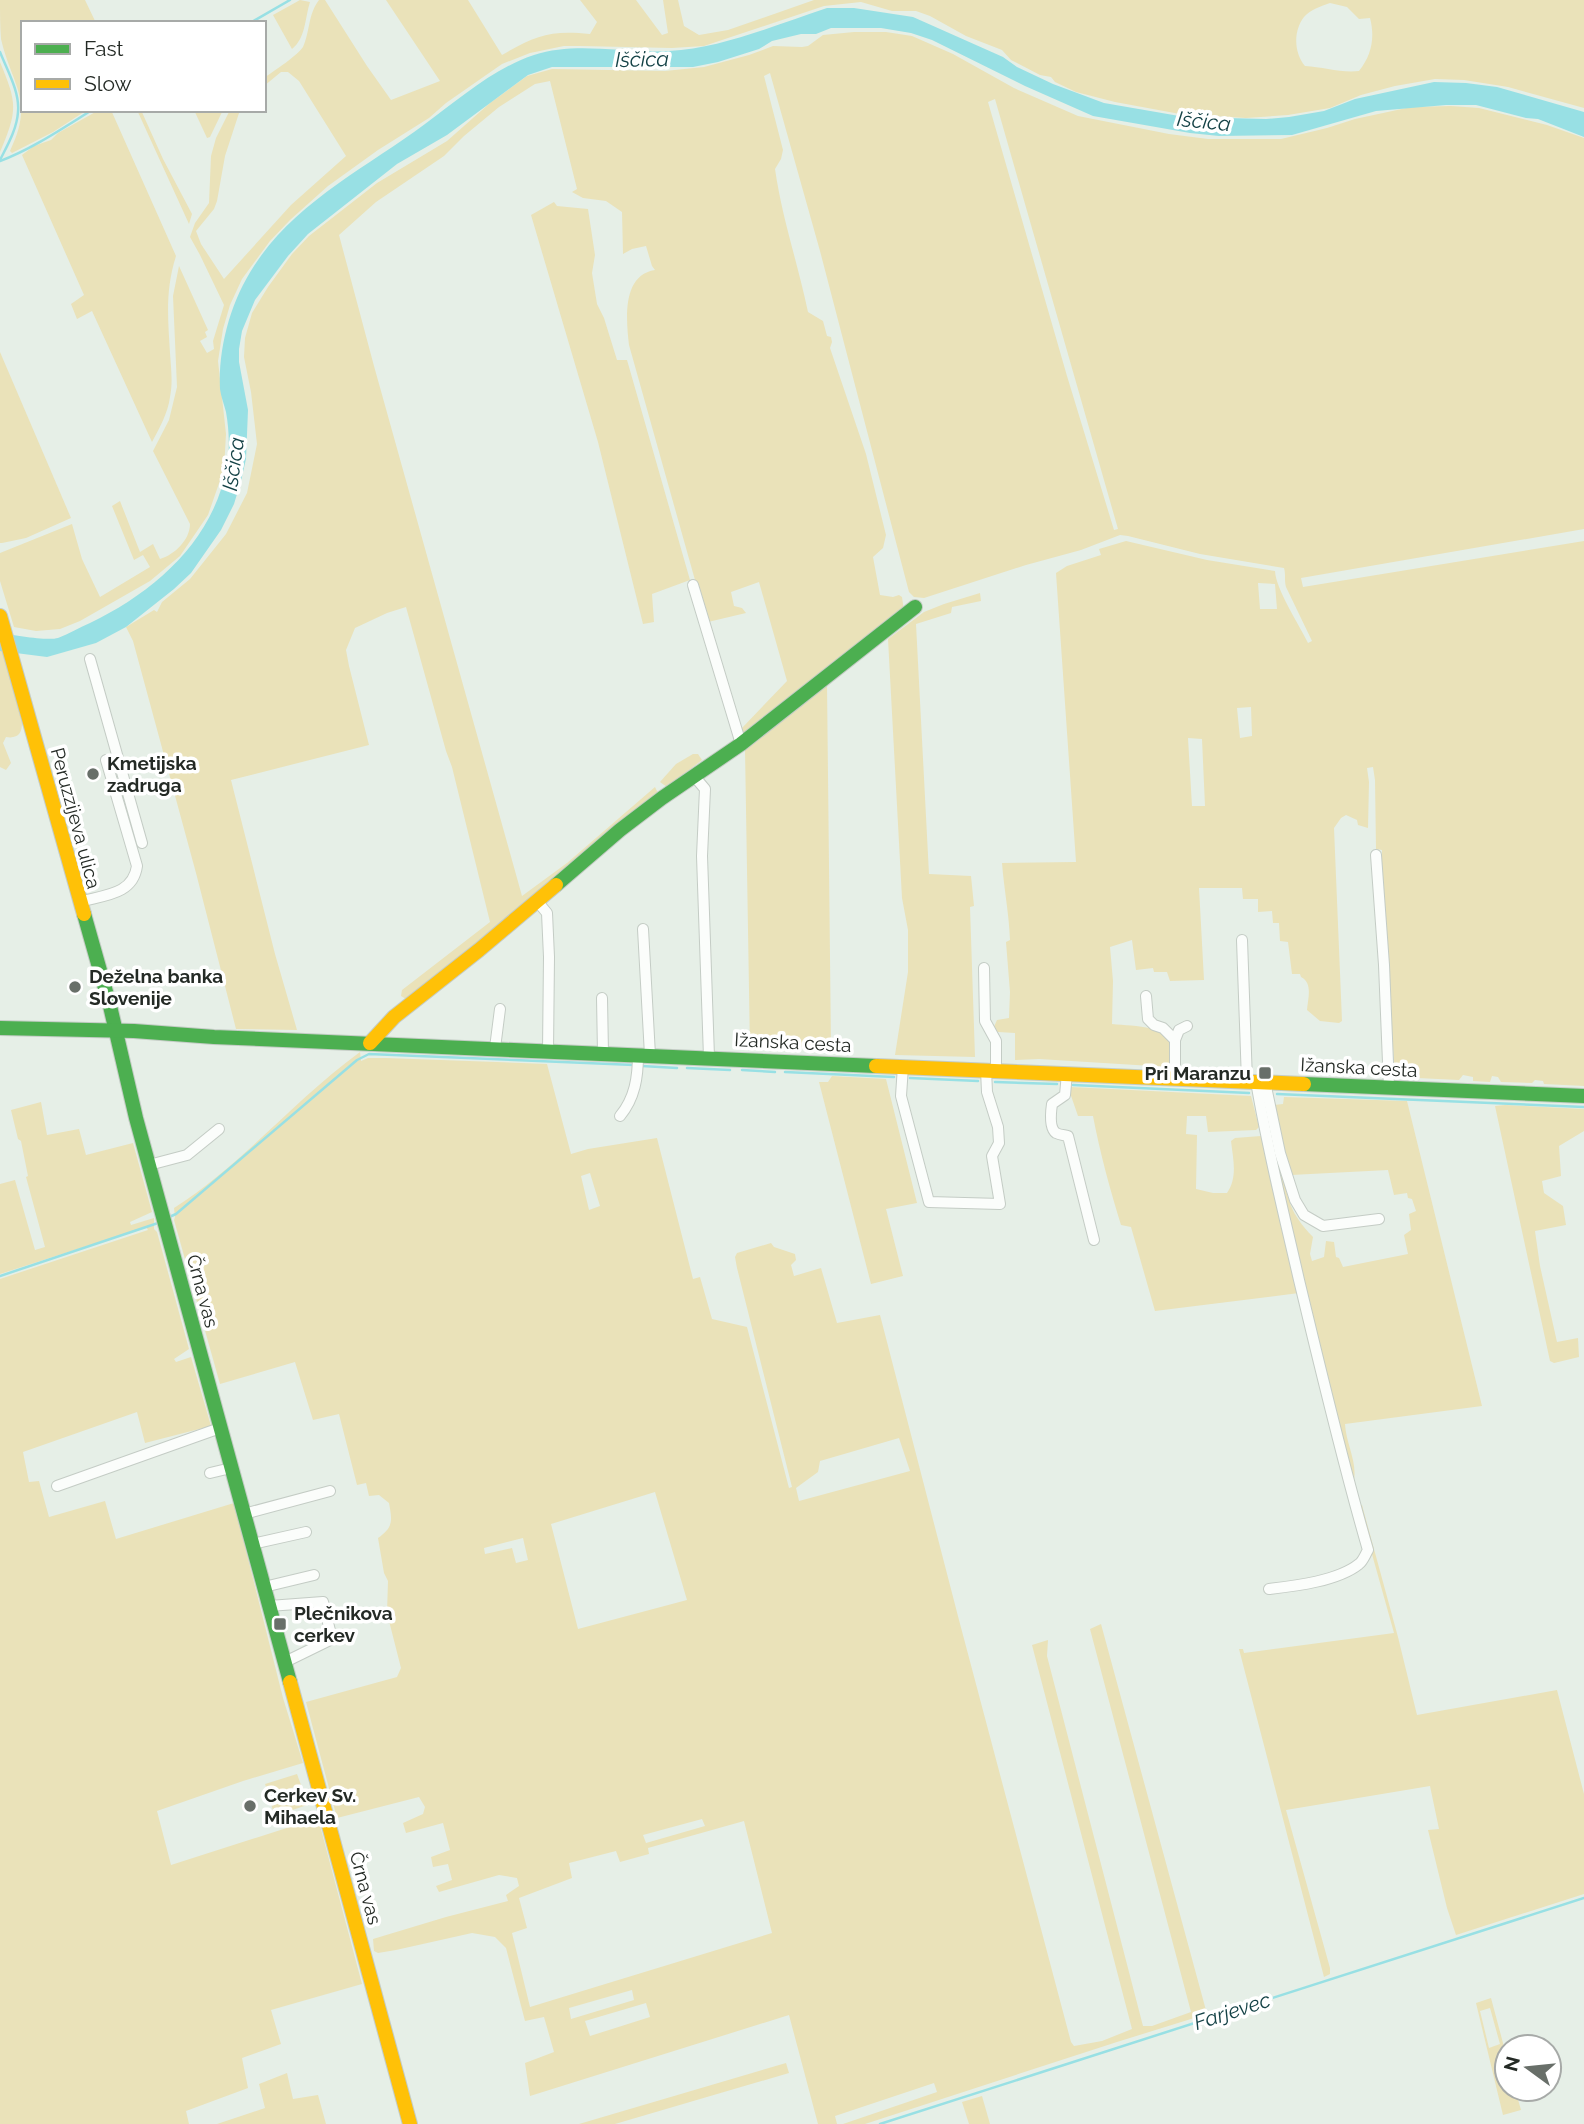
<svg xmlns="http://www.w3.org/2000/svg" width="1584" height="2124" viewBox="0 0 1584 2124" font-family="Raleway,sans-serif">
  <rect width="100%" height="100%" fill="#e6efe7"/>
  <!-- green -->
  <g fill="#eae2b9" fill-rule="evenodd">
    <path d="M0 0H85L96 23H23V110H87L53 132 12 153 10 151C35 100 12 86 1 39 0 27 0 12 0 0Z"/>
    <path d="M300 0 310 2C305 17 306 38 292 49L273 15Z"/>
    <path d="M319 0H325L367 66 391 100 440 81 386 0H468L502 55C536 35 551 30 590 34L597 22 580 0H636L662 35 668 33 663 0H678L684 26 699 35 728 30 814 0H1584V108L1508 87 1464 80 1435 79 1395 86 1361 95 1330 108 1288 115 1246 118 1180 114 1115 102 1076 92 1055 82 1051 77 1040 75 1011 60 1002 50 966 36 930 16 916 11H892L861 2 824 6 704 46 672 48 580 46H564L530 53 502 64 446 103 429 118 378 150 328 186 290 220 270 241 242 279 230 305 223 329 218 361 226 434 224 469 208 515 180 556 150 581 80 621 60 629 36 631 14 627 0 581V553L72 524 82 559 100 597 150 567 143 555 134 560 112 506 120 501 140 552 153 544 160 559C174 555 190 540 190 524L153 451 169 420 177 387 173 296 179 266 208 330 205 332 207 337 200 341 207 353 214 349 213 341 224 305 200 255 190 237 195 223 209 203 211 156 216 138 230 110H240L225 156 217 201 214 209 196 231 201 244 224 279 291 205 346 156 299 81 288 72H281L264 86V78C274 71 298 55 303 47 310 32 308 14 319 0ZM1330 3 1347 7 1359 19 1370 18C1375 37 1372 55 1359 71 1341 73 1323 67 1305 66 1294 53 1293 31 1304 17 1310 10 1321 6 1330 3Z"/>
    <path d="M854 32H886L912 36 953 54 1014 88 1078 116 1169 134 1208 139H1281L1327 128 1355 119 1411 107 1451 106 1479 108 1547 125 1584 138V529L1301 578 1303 587 1584 541V1086L1544 1084 1543 1081 1535 1080 1532 1083 1501 1082 1498 1077 1492 1076 1490 1082 1473 1081V1077L1463 1075 1459 1080 1417 1078 1416 1075 1410 1074 1408 1078 1395 1077 1382 875V850L1376 849 1375 780 1373 767 1367 768 1369 782 1368 828 1358 825 1357 820 1346 815 1341 818 1334 828 1342 1021 1339 1023 1320 1021 1307 1010C1308 998 1313 983 1301 977L1300 974H1292L1288 942 1280 941 1279 923H1273L1272 911 1258 912V899H1243L1242 888H1199L1204 980 1170 981 1167 972H1154L1153 968 1136 970 1132 940 1110 947 1113 981 1112 1024C1140 1027 1185 1024 1168 1067L1039 1059 1015 1060V1033L998 1032 993 1029 997 1020 1009 1018 1010 992 1006 942 1010 940C1009 913 1004 889 1002 863L1076 862 1056 573 1067 566 1101 555 1099 549 1126 541 1207 560 1275 571C1276 590 1299 624 1308 643L1312 641 1286 587C1284 580 1286 575 1284 568L1200 554 1128 536 1120 535 1081 550 1026 565 924 598 914 597 909 592 820 251 770 73 764 76 783 150 781 159 775 169C782 218 798 264 808 312L823 321 827 336 831 337 832 342 830 348 866 454 886 535 883 548 873 557 880 595 893 597 899 595 902 597 904 611 743 735 742 728 787 681 759 582 731 592 734 606 742 608 746 613 708 622 702 605 629 345C626 319 622 275 655 270L652 266 646 246 632 249 623 254 622 212 606 201 583 198 572 192 577 189 550 81 535 84 499 107 464 136 444 156 376 202 339 235 374 366 522 896 567 863 655 787 658 793 409 1001 401 996 402 990 490 922 452 767 446 751 406 607 387 613 355 628 346 650 349 666 369 745 231 780 275 954 297 1030 236 1029 196 873 133 641 126 627 154 610 157 612 162 602 190 579 226 534 247 493 257 444 251 392 244 357 245 338 252 313 268 287 292 254 309 236 377 183 447 141 490 103 527 76 552 69 665 71 704 67 749 55 773 46 802 47 808 46 823 35ZM995 99 1118 529 1114 530 1067 376 988 102ZM1258 583 1275 584 1277 609H1260ZM1251 707 1252 736 1240 738 1237 708ZM1188 738 1202 739 1205 806H1192Z"/>
    <path d="M0 62C17 103 18 110 0 152Z"/>
    <path d="M99 110H111L176 256C165 291 168 318 170 353 171 368 173 383 170 397 168 413 159 429 152 442L92 311 77 319 71 304 84 295 22 155 34 146 51 140 58 133Z"/>
    <path d="M137 110H141L163 159 192 214 189 224Z"/>
    <path d="M194 110H223L210 137 207 138Z"/>
    <path d="M554 202 557 206 588 209 595 255 592 273 597 304 604 318 617 360H627L690 580 652 594 654 622 643 624 598 442 531 215Z"/>
    <path d="M0 352 71 518 26 538 2 543H0Z"/>
    <path d="M980 593 981 601 952 607 951 613 916 624 929 874 971 876 974 906 970 907 975 1057 895 1055 908 972V930L902 898 888 639 924 612 944 604Z"/>
    <path d="M0 651H3L22 723C22 733 18 739 6 737L3 743 11 763 6 770 0 767Z"/>
    <path d="M827 684 831 1048 822 1049 787 1045 785 1051 779 1050 777 1045 773 1044 769 1050H750L745 749Z"/>
    <path d="M693 754H698L702 760 667 787 660 782 676 764Z"/>
    <path d="M360 1052 361 1061 368 1058H386L547 1064 571 1154 588 1149 657 1138 693 1279 700 1277 712 1319 747 1327 789 1488 792 1487 737 1268 735 1257 737 1253 771 1243 774 1247 795 1254 796 1260 791 1265 794 1276 821 1268 837 1323 880 1315 959 1620 1071 2042 1074 2046 1102 2041 1132 2029 1032 1645 1048 1640 1047 1656 1143 2026H1152L1191 2012 1090 1629 1101 1624 1207 2014 1117 2042 865 2124H843L937 2092 934 2083 835 2116 837 2124H818L789 2015 530 2096 525 2063 554 2052 544 2017 525 2021 506 1948 495 1937 472 1933 396 1950 378 1953 374 1951 373 1939 446 1917 508 1901 506 1895 519 1886 517 1878 499 1875 439 1892 436 1886 452 1880 448 1864 433 1867 431 1857 450 1850 443 1823 406 1833 403 1823 423 1814 425 1807 419 1797 337 1818 306 1702 397 1677 401 1668 387 1613 388 1581 384 1573 378 1538C394 1527 392 1520 389 1503L379 1495 369 1496 366 1483 357 1485 339 1414 313 1420 295 1362 220 1384 174 1220 175 1217 174 1208C243 1164 294 1100 360 1052ZM590 1173 600 1206 589 1210 581 1176ZM899 1438 910 1471 799 1501 796 1488 818 1472 820 1461ZM655 1492 687 1600 578 1629 551 1524ZM523 1538 528 1560 516 1563 512 1548 485 1554 484 1548ZM702 1819 705 1826 646 1843 643 1835ZM744 1821 772 1933 530 2007 512 1933 527 1928 519 1898 572 1878 569 1863 616 1851 620 1862 649 1854 648 1848ZM632 1990 634 2000 571 2019 569 2008ZM646 2003 650 2017 590 2036 585 2021Z"/>
    <path d="M832 1076 886 1079 917 1203 886 1209 903 1276 871 1284 819 1082H828Z"/>
    <path d="M1071 1087 1251 1096 1259 1127 1256 1130 1208 1132 1206 1116H1187L1186 1134 1197 1135 1196 1189 1213 1193H1227C1238 1177 1233 1159 1231 1141L1235 1138 1261 1136 1299 1293 1155 1311 1131 1227 1121 1225C1110 1189 1100 1153 1093 1116H1078L1069 1090Z"/>
    <path d="M1284 1097 1407 1101 1482 1406 1345 1424C1346 1445 1359 1464 1353 1484L1276 1171 1281 1169C1289 1201 1289 1212 1313 1237L1310 1254 1312 1261 1324 1257 1326 1241 1334 1242 1336 1257 1339 1258 1343 1267 1408 1254 1404 1235 1411 1230 1409 1214 1416 1211 1412 1199 1408 1198 1407 1193 1394 1195 1388 1170 1291 1175 1274 1105 1283 1104Z"/>
    <path d="M41 1102 47 1135 79 1129 86 1155 133 1143 152 1212 130 1222 131 1225 154 1218V1229L157 1232 189 1349 174 1359 176 1362 191 1357 211 1426 145 1443 137 1412 23 1452 29 1482 39 1481 49 1517 105 1501 116 1539 234 1503 283 1698 303 1763 243 1781 157 1811 171 1865 318 1818 362 1984 271 2010 281 2044 242 2058 248 2088 186 2111 189 2124H0V1279L148 1230 146 1227 0 1274V1184L15 1180 35 1250 45 1247 26 1177 28 1176 21 1141 18 1139 11 1110Z"/>
    <path d="M1505 1105 1584 1109V1131L1559 1146 1561 1176 1542 1181 1544 1193 1563 1206 1566 1225 1535 1231 1540 1266 1557 1342 1578 1338 1579 1357 1554 1363 1550 1361 1495 1106Z"/>
    <path d="M1358 1504 1362 1505 1398 1637 1417 1715 1557 1690 1584 1794V1894L1456 1935 1447 1908 1428 1830 1439 1829 1430 1786 1286 1810 1330 1968V1974L1324 1977 1239 1649H1243L1244 1653 1394 1633Z"/>
    <path d="M297 1774 301 1785 269 1795 265 1784Z"/>
    <path d="M304 1793 307 1805 275 1816 271 1804Z"/>
    <path d="M1491 1998 1507 2058V2089H1515L1521 2110 1503 2115 1476 2003ZM1490 2008 1500 2044 1489 2048 1480 2011Z"/>
    <path d="M786 2063 789 2073 615 2124H579Z"/>
    <path d="M287 2073 293 2099 318 2095 326 2124H217L265 2108 259 2084Z"/>
    <path d="M982 2096 990 2124H969L962 2102Z"/>
  </g>
  <!-- water -->
  <path fill="#98e0e4" d="M827 8H854L913 17 1003 57 1017 67 1053 84 1104 103 1185 117 1266 119 1289 117 1324 111 1355 99 1434 82 1466 83 1497 87 1584 112V137L1538 119 1526 118 1476 105H1446L1376 111 1292 135 1219 136 1190 133 1093 116 1025 86 932 40 911 33 881 28H831L816 34H801L772 41 759 49 718 62 693 67H552L528 75 447 135 397 164 308 234 288 256 255 300 242 331 239 349V362L248 410 246 459 241 481 234 504 221 530 191 573 174 589 126 627 96 643 47 657 0 651V633C13 635 47 641 58 638 69 634 80 627 90 623 155 592 215 539 227 465 230 448 229 429 226 412 224 404 221 397 220 389 218 347 231 301 254 266 295 202 366 168 425 124 458 100 494 68 534 55 577 41 625 54 669 51 723 48 775 25 827 8Z"/>
  <g fill="none" stroke-linecap="round" stroke-linejoin="round">
    <!-- stream -->
    <g stroke="#98e0e4" stroke-width="2.5">
      <path d="M250 23 290 0"/>
      <path d="M0 52C7 70 20 92 18 112 17 129 7 146 0 160"/>
      <path d="M0 161C32 149 63 128 92 110"/>
      <path d="M642 1066 677 1068"/>
      <path d="M687 1068 730 1070"/>
      <path d="M742 1070 775 1072"/>
      <path d="M785 1072 894 1077"/>
      <path d="M910 1078 978 1081"/>
      <path d="M995 1082 1057 1084"/>
      <path d="M1073 1085 1249 1093"/>
      <path d="M1277 1094 1584 1107"/>
      <path d="M167 1218 176 1214 357 1060 369 1054 634 1065"/>
      <path d="M0 1276 158 1223"/>
      <path d="M880 2124 1584 1898"/>
    </g>
    <!-- street casing -->
    <g stroke="#c4ccc5" stroke-width="12">
      <g id="street">
        <path d="M693 585 741 744"/>
        <path d="M90 659 142 843"/>
        <path d="M694 776 705 789 702 856 709 1057"/>
        <path d="M1376 855 1384 965 1389 1087"/>
        <path d="M537 901 547 913 549 957 548 1051"/>
        <path d="M79 902C104 895 133 895 137 866L106 760"/>
        <path d="M643 929 650 1055"/>
        <path d="M1242 940 1247 1081"/>
        <path d="M984 968 985 1021 996 1041V1070"/>
        <path d="M1146 996 1148 1019 1154 1025 1163 1028 1175 1040V1078"/>
        <path d="M602 998 603 1053"/>
        <path d="M1175 1040 1179 1030 1187 1026"/>
        <path d="M495 1048 500 1009"/>
        <path d="M903 1066 901 1096 929 1202 1000 1204 992 1156 999 1143 998 1127 987 1092 986 1070"/>
        <path d="M1067 1073 1065 1095 1052 1104C1051 1111 1049 1128 1056 1133 1060 1135 1064 1135 1068 1136L1094 1240"/>
        <path d="M1256 1081C1267 1148 1284 1214 1299 1280 1321 1371 1342 1461 1368 1550 1365 1555 1363 1561 1359 1564 1338 1581 1295 1586 1269 1589"/>
        <path d="M1265 1082 1280 1153 1295 1200 1304 1215 1323 1226 1379 1219"/>
        <path d="M620 1116C635 1098 638 1077 638 1054"/>
        <path d="M149 1165 187 1155 219 1129"/>
        <path d="M210 1473 231 1468"/>
        <path d="M57 1486 220 1428"/>
        <path d="M244 1514 330 1491"/>
        <path d="M252 1544 306 1532"/>
        <path d="M264 1587 314 1575"/>
        <path d="M269 1606 323 1602 332 1639 285 1662"/>
      </g>
    </g>
    <!-- fast casing -->
    <g stroke="#c4ccc5" stroke-width="16">
      <g id="fast">
        <path d="M556 885 620 830 662 798 741 744 915 607"/>
        <path d="M84 914 110 1006 136 1118 290 1682"/>
        <path d="M0 1028 134 1031 214 1037 876 1066"/>
        <path d="M1304 1084 1584 1096"/>
      </g>
    </g>
    <!-- slow casing -->
    <g stroke="#c4ccc5" stroke-width="16">
      <g id="slow">
        <path d="M0 616 84 914"/>
        <path d="M370 1043 394 1017 479 950 556 885"/>
        <path d="M876 1066 1304 1084"/>
        <path d="M290 1682 410 2124"/>
      </g>
    </g>
    <!-- street -->
    <use href="#street" stroke="#fbfdfb" stroke-width="10"/>
    <!-- fast -->
    <use href="#fast" stroke="#4caf50" stroke-width="14"/>
    <!-- slow -->
    <use href="#slow" stroke="#ffc107" stroke-width="14"/>
  </g>
  <!-- markers -->
  <g fill="#686f69" stroke="#fff" stroke-width="2.5">
    <circle cx="93" cy="774" r="7"/>
    <circle cx="75" cy="987" r="7"/>
    <rect x="1258" y="1066" width="14" height="14" rx="3.5"/>
    <rect x="273" y="1617" width="14" height="14" rx="3.5"/>
    <circle cx="250" cy="1806" r="7"/>
  </g>
  <g text-anchor="middle" dominant-baseline="central" stroke-width="7" stroke-linejoin="round" paint-order="stroke">
    <!-- poi labels -->
    <g font-size="19" font-weight="bold" fill="#242a25" stroke="#fff" text-anchor="start">
      <text x="107" y="763">Kmetijska<tspan x="107" dy="22">zadruga</tspan></text>
      <text x="89" y="976">Deželna banka<tspan x="89" dy="22">Slovenije</tspan></text>
      <text x="1251" y="1073" text-anchor="end">Pri Maranzu</text>
      <text x="294" y="1613">Plečnikova<tspan x="294" dy="22">cerkev</tspan></text>
      <text x="264" y="1795">Cerkev Sv.<tspan x="264" dy="22">Mihaela</tspan></text>
    </g>
    <!-- street labels -->
    <g font-size="19" fill="#242a25" stroke="#fff">
      <text transform="translate(76 818) rotate(75)">Peruzzijeva ulica</text>
      <text transform="translate(793 1042) rotate(3)">Ižanska cesta</text>
      <text transform="translate(1359 1067) rotate(3)">Ižanska cesta</text>
      <text transform="translate(203 1291) rotate(75)">Črna vas</text>
      <text transform="translate(366 1888) rotate(75)">Črna vas</text>
    </g>
    <!-- water labels -->
    <g font-size="21" font-style="italic" fill="#144246" stroke="#fff">
      <text transform="translate(642 59) rotate(-1)">Iščica</text>
      <text transform="translate(1204 121) rotate(6)">Iščica</text>
      <text transform="translate(233 464) rotate(-82)">Iščica</text>
      <text transform="translate(1232 2011) rotate(-18)">Farjevec</text>
    </g>
  </g>
  <!-- legend -->
  <rect x="21" y="21" width="245" height="91" fill="#ffffff" stroke="#a7aaa8" stroke-width="2"/>
  <rect x="35" y="44" width="35" height="10" fill="#4caf50" stroke="#a7aaa8" stroke-width="2"/>
  <text x="84" y="56" font-size="21" fill="#242a25">Fast</text>
  <rect x="35" y="79" width="35" height="10" fill="#ffc107" stroke="#a7aaa8" stroke-width="2"/>
  <text x="84" y="91" font-size="21" fill="#242a25">Slow</text>
  <!-- north arrow -->
  <g transform="translate(1528 2068) rotate(285)"><circle r="33" fill="#ffffff" stroke="#a7aaa8" stroke-width="2"/>
  <path d="M0-5L12 26L0 18L-12 26Z" fill="#686f69"/>
  <text y="-10" font-size="19" font-weight="bold" text-anchor="middle" fill="#242a25">N</text>
  </g>
</svg>
